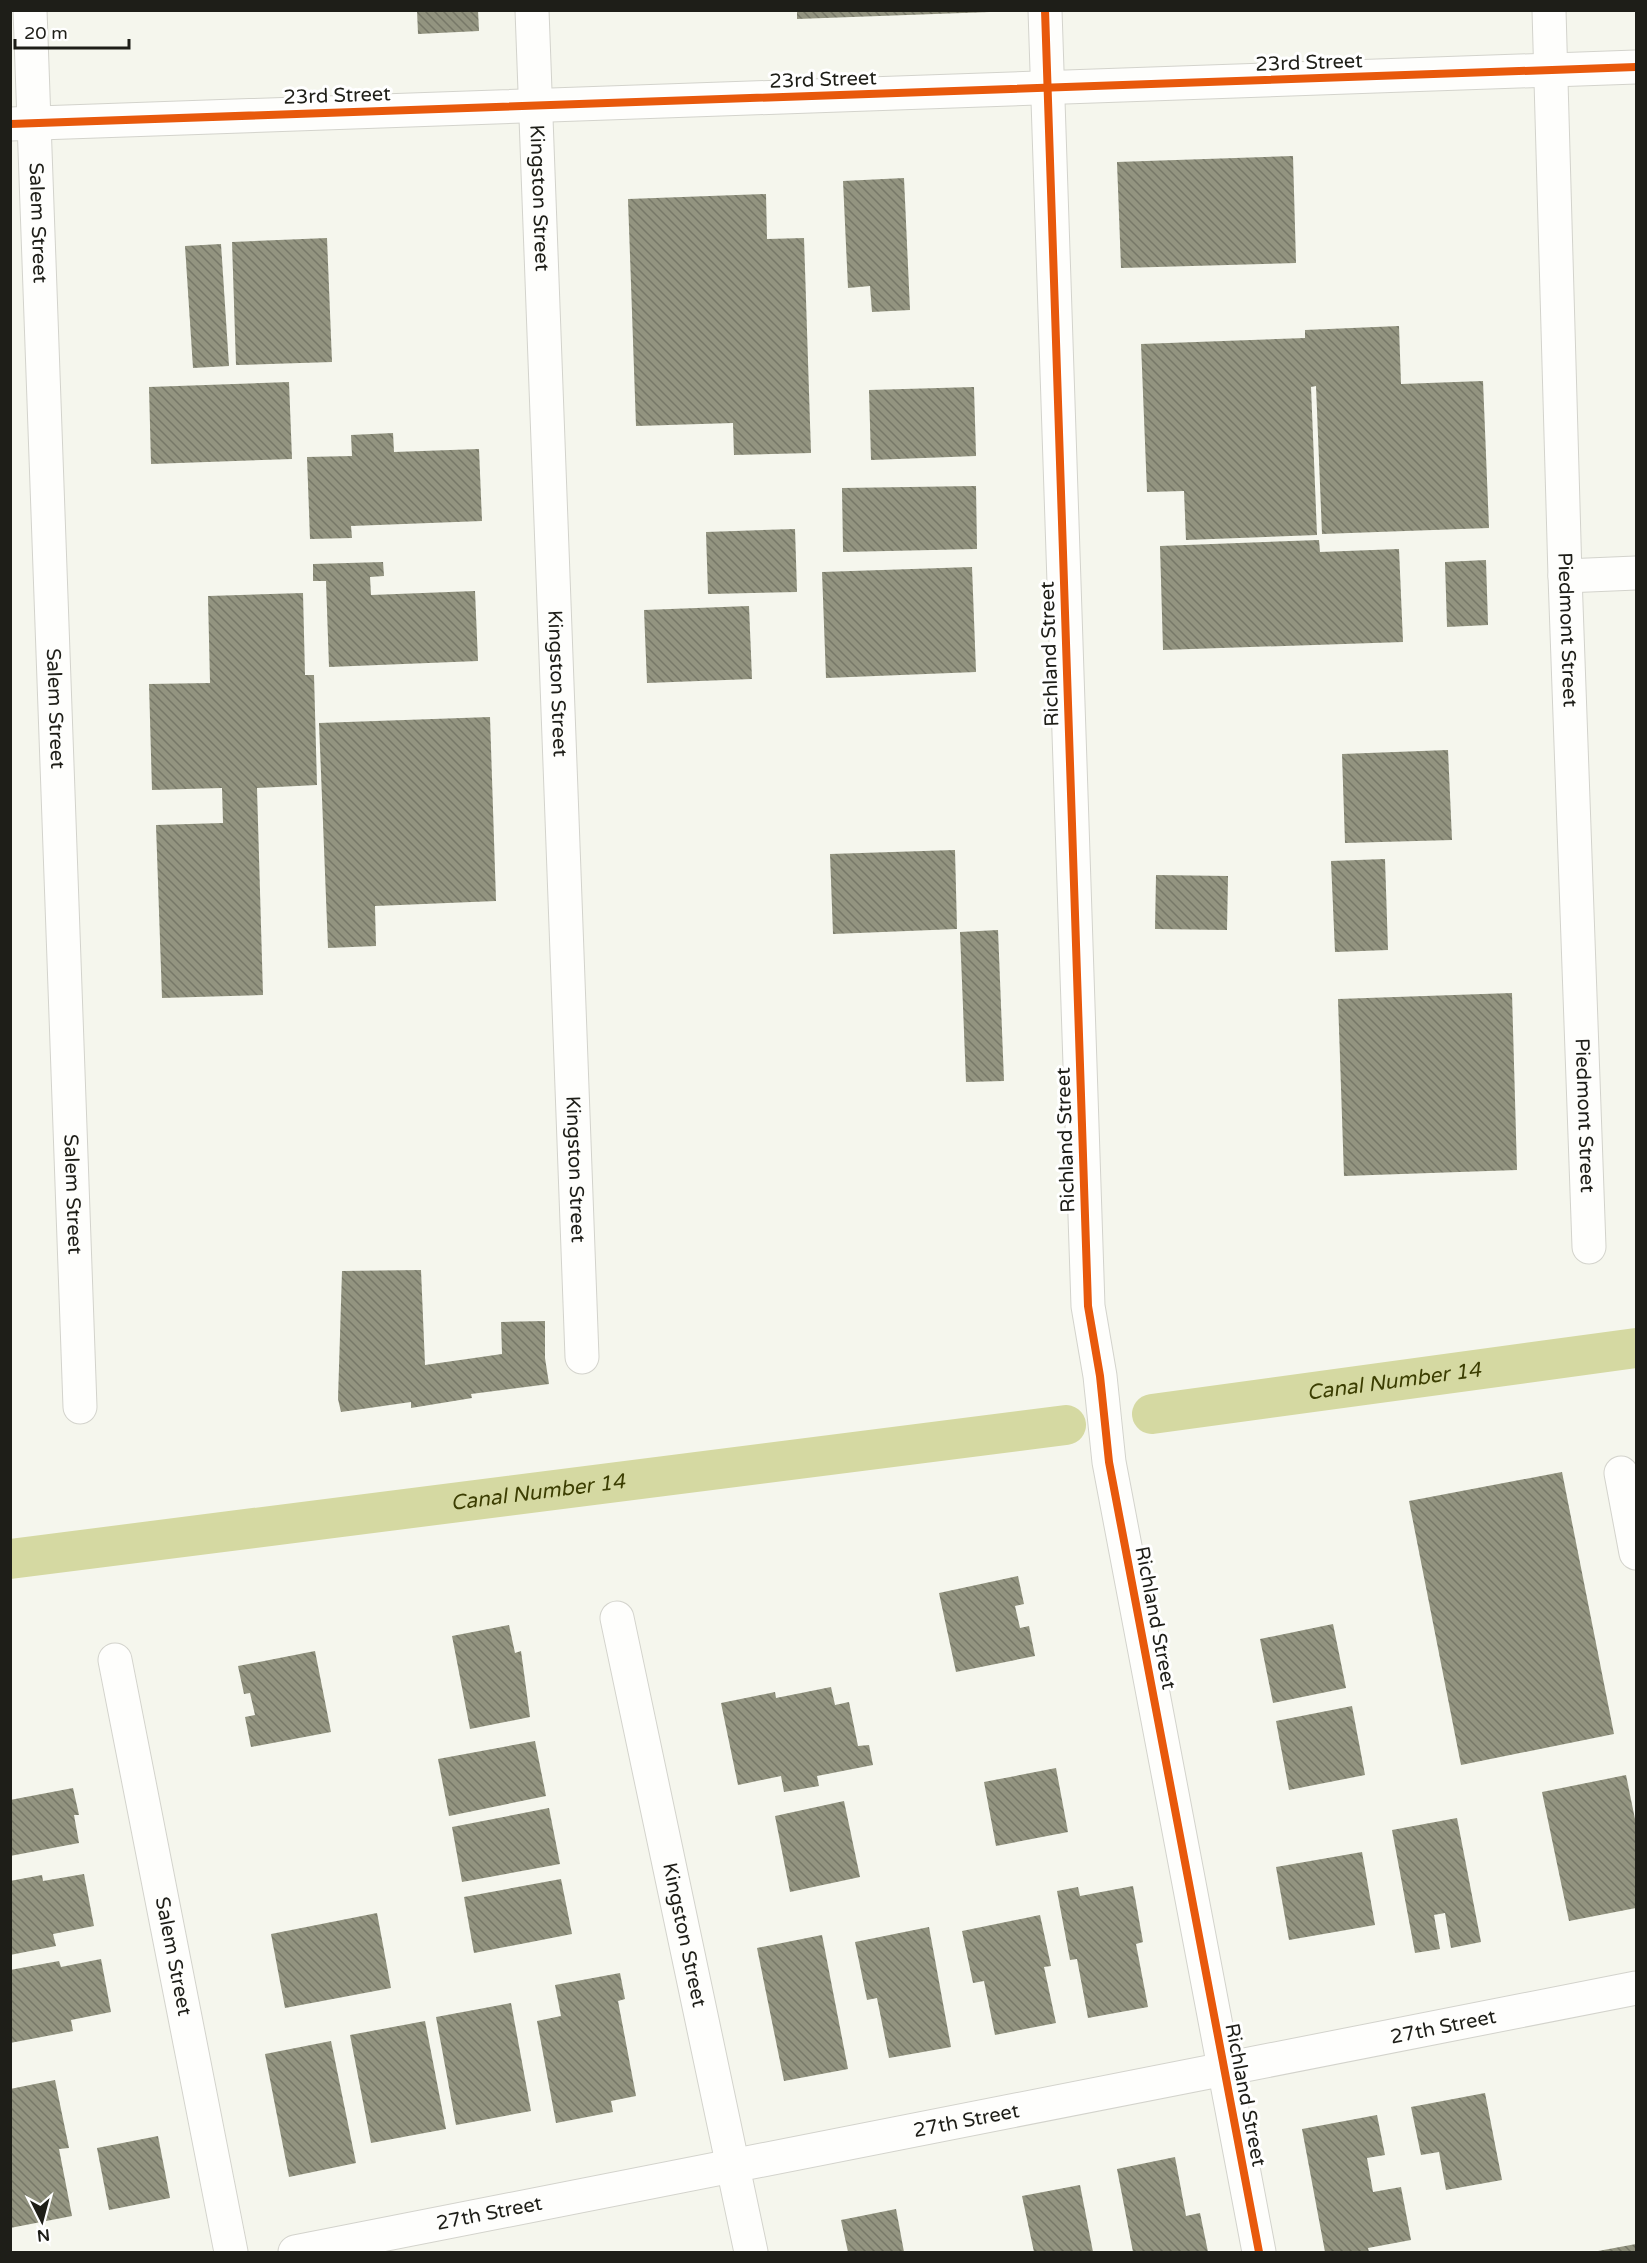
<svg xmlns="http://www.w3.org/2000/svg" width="1647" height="2263" viewBox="0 0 1647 2263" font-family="'Varela Round',sans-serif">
  <defs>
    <pattern id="building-back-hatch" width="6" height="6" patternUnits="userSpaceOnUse" patternTransform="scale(1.5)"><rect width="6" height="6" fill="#939480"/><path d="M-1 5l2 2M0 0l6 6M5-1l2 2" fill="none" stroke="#777868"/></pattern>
  </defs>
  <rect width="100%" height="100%" fill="#f5f6ed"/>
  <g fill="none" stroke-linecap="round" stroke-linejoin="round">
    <!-- canal -->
    <g stroke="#d5d9a2" stroke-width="40">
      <path id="s1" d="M1152 1414 1636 1348"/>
      <path id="s2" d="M10 1559 1066 1425"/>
    </g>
  </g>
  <!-- building -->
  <g fill="url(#building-back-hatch)">
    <path d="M417 10H478L479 31 418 34Z"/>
    <path d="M797 10H990V12L797 19Z"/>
    <path d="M1293 156 1296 263 1121 268 1117 162Z"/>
    <path d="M904 178 910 310 872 312 870 286 848 288 843 181Z"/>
    <path d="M766 194 767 239 804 238 811 453 734 455 733 423 636 426 628 199Z"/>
    <path d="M327 238 332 362 236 365 232 242Z"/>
    <path d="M221 244 229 366 193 368 185 246Z"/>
    <path d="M1399 326 1401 384 1483 381 1489 528 1322 534 1316 386 1311 387 1317 535 1186 540 1184 491 1147 492 1141 344 1305 338V330Z"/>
    <path d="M289 382 292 459 151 464 149 387Z"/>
    <path d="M974 387 976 456 871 460 869 390Z"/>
    <path d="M393 433 394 452 479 449 482 521 351 526 352 538 310 539 307 457 352 456 351 435Z"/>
    <path d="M976 486 977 549 843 552 842 488Z"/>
    <path d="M795 529 797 592 708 594 706 532Z"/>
    <path d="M1319 540 1320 552 1399 549 1403 642 1163 650 1160 546Z"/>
    <path d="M1486 560 1488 625 1447 627 1445 562Z"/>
    <path d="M383 562 384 576 370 577 371 595 475 591 478 661 329 667 326 581H313V564Z"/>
    <path d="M972 567 976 672 826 678 822 572Z"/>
    <path d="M303 593 305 675H314L317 785 257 788 263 995 162 998 156 825 223 823 222 788 152 790 149 684 210 683 208 596Z"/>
    <path d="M749 606 752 679 647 683 644 610Z"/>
    <path d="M490 717 496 901 375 906 376 946 328 948 319 723Z"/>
    <path d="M1448 750 1452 840 1345 843 1342 754Z"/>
    <path d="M955 850 957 929 833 934 830 854Z"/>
    <path d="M1385 859 1388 950 1335 952 1331 861Z"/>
    <path d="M1156 875 1228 876 1227 930 1155 929Z"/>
    <path d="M998 930 1004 1081 966 1082 960 932Z"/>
    <path d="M1512 993 1517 1170 1344 1176 1338 999Z"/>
    <path d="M421 1270 425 1365 502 1354 501 1322 545 1321V1358L549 1384 471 1394 472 1398 411 1408V1402L341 1412 338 1399 342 1271Z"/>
    <path d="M1562 1472 1614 1734 1461 1765 1409 1501Z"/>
    <path d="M1018 1576 1024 1604 1015 1606 1020 1628 1029 1626 1035 1656 956 1672 939 1593Z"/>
    <path d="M1333 1624 1346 1688 1273 1703 1260 1639Z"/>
    <path d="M509 1625 515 1653 521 1651 530 1717 470 1729 452 1636Z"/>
    <path d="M315 1651 331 1732 251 1747 245 1717 255 1715 250 1693 244 1694 238 1666Z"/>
    <path d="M831 1687 835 1705 849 1702 858 1746 869 1745 873 1765 817 1776 819 1786 784 1792 781 1776 738 1785 721 1703 775 1692 776 1698Z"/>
    <path d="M1352 1706 1365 1775 1289 1790 1276 1721Z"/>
    <path d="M535 1741 546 1796 449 1816 438 1759Z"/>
    <path d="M1056 1768 1068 1832 996 1846 984 1782Z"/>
    <path d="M1626 1775 1636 1824V1908L1569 1921 1542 1792Z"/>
    <path d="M73 1788 79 1815H74L79 1843 10 1856V1800Z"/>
    <path d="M844 1801 860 1877 790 1892 775 1816Z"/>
    <path d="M549 1808 560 1864 462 1882 452 1827Z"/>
    <path d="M1457 1818 1481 1942 1451 1948 1445 1913 1434 1915 1440 1949 1415 1953 1392 1830Z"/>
    <path d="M1362 1852 1375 1925 1289 1940 1276 1867Z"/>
    <path d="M84 1874 94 1926 53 1934 56 1946 10 1955V1881L42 1875 43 1881Z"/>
    <path d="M561 1879 572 1934 474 1953 464 1897Z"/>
    <path d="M1133 1886 1143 1942 1136 1944 1148 2007 1088 2018 1077 1959 1070 1960 1057 1891 1078 1887 1080 1896Z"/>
    <path d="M377 1913 391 1988 285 2008 271 1934Z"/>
    <path d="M1040 1915 1051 1966 1044 1967 1056 2023 995 2035 984 1981 973 1983 962 1931Z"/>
    <path d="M929 1927 951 2047 889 2058 877 1998 867 2000 855 1942Z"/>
    <path d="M822 1935 848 2069 784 2081 757 1948Z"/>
    <path d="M101 1959 111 2012 71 2020 73 2031 10 2043V1970L59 1961 61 1967Z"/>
    <path d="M620 1973 625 1999 618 2001 636 2096 611 2101 613 2112 556 2123 537 2021 561 2016 555 1985Z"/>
    <path d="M511 2003 531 2111 456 2125 436 2017Z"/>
    <path d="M425 2021 446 2129 371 2143 350 2035Z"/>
    <path d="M331 2041 356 2163 289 2177 265 2054Z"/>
    <path d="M55 2080 69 2148 59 2149 72 2216 10 2228V2089Z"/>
    <path d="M1485 2093 1502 2180 1446 2190 1439 2152 1421 2155 1411 2107Z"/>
    <path d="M1377 2115 1385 2155 1367 2158 1373 2192 1401 2187 1411 2240 1368 2248 1369 2252H1325L1302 2129Z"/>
    <path d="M158 2136 170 2198 109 2210 97 2148Z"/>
    <path d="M1175 2157 1186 2216 1200 2213 1208 2252H1133L1117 2169Z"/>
    <path d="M1080 2185 1093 2252H1034L1022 2196Z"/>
    <path d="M896 2209 904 2252H848L841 2220Z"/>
    <path d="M1636 2244V2252H1598V2251Z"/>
  </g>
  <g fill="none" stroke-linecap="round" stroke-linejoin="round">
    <!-- minor casing -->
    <g stroke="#d3d3cc" stroke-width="35">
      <g id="minor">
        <path id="s3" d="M30 10 80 1407"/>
        <path id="s4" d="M532 10 582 1357"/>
        <path d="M1045 10 1088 1306 1100 1376 1109 1462 1259 2252"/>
        <path id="s5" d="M1549 10 1565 576 1589 1247"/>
        <path d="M10 124 1636 67"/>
        <path d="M1565 576 1636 573"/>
        <path d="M1621 1473 1636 1553"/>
        <path id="s6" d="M617 1618 751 2252"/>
        <path id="s7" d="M115 1660 231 2252"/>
        <path id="s8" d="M295 2252C742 2163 1190 2080 1636 1988"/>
      </g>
    </g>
    <!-- minor -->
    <use href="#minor" stroke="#fefefc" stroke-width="33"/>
    <!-- cycleway casing -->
    <g stroke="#fff" stroke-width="11">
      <g id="cycleway">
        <path d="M1045 10 1088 1306 1100 1376 1109 1462 1259 2252"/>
        <path d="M10 124 1636 67"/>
      </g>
    </g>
    <!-- cycleway -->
    <use href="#cycleway" stroke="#e8590c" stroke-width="8"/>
  </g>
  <g text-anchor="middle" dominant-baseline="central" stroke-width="6" stroke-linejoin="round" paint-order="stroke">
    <!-- street labels -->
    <g font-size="20" fill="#1e1e18" stroke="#fff">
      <text transform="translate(1309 63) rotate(-2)">23rd Street</text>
      <text transform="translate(823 80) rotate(-2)">23rd Street</text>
      <text transform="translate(337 96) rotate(-2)">23rd Street</text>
      <text stroke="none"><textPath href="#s4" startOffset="188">Kingston Street</textPath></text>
      <text stroke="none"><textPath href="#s3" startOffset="213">Salem Street</textPath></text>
      <text stroke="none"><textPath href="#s5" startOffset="620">Piedmont Street</textPath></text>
      <text transform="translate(1050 654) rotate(-92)">Richland Street</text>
      <text stroke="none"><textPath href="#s4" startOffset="674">Kingston Street</textPath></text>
      <text stroke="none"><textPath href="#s3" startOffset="699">Salem Street</textPath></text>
      <text stroke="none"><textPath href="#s5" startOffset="1106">Piedmont Street</textPath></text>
      <text transform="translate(1066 1140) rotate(-92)">Richland Street</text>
      <text stroke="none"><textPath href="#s4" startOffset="1160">Kingston Street</textPath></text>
      <text stroke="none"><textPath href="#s3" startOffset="1185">Salem Street</textPath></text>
      <text transform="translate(1155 1618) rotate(79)">Richland Street</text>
      <text stroke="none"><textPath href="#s6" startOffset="324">Kingston Street</textPath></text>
      <text stroke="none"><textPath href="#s7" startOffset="302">Salem Street</textPath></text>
      <text stroke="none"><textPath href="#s8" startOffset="1170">27th Street</textPath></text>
      <text transform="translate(1245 2095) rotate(79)">Richland Street</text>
      <text stroke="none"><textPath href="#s8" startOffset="684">27th Street</textPath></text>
      <text stroke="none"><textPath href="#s8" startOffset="198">27th Street</textPath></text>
    </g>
    <!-- water labels -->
    <g font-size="21" font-style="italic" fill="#3c3e02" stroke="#fff">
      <text stroke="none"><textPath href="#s1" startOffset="244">Canal Number 14</textPath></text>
      <text stroke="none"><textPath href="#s2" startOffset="532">Canal Number 14</textPath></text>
    </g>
  </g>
  <!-- border -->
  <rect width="1647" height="2263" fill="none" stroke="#1e1e18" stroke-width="24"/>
  <!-- north arrow -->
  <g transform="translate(42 2221) rotate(174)" stroke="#ffffff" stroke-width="4.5" paint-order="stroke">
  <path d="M0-4.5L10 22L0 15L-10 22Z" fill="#1e1e18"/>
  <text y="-9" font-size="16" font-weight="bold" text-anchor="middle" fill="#1e1e18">N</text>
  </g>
  <!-- scale -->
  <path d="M15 39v9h114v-9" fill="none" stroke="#1e1e18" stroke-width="3"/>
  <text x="24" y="39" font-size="18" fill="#1e1e18" stroke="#ffffff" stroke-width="4.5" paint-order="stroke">20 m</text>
</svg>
